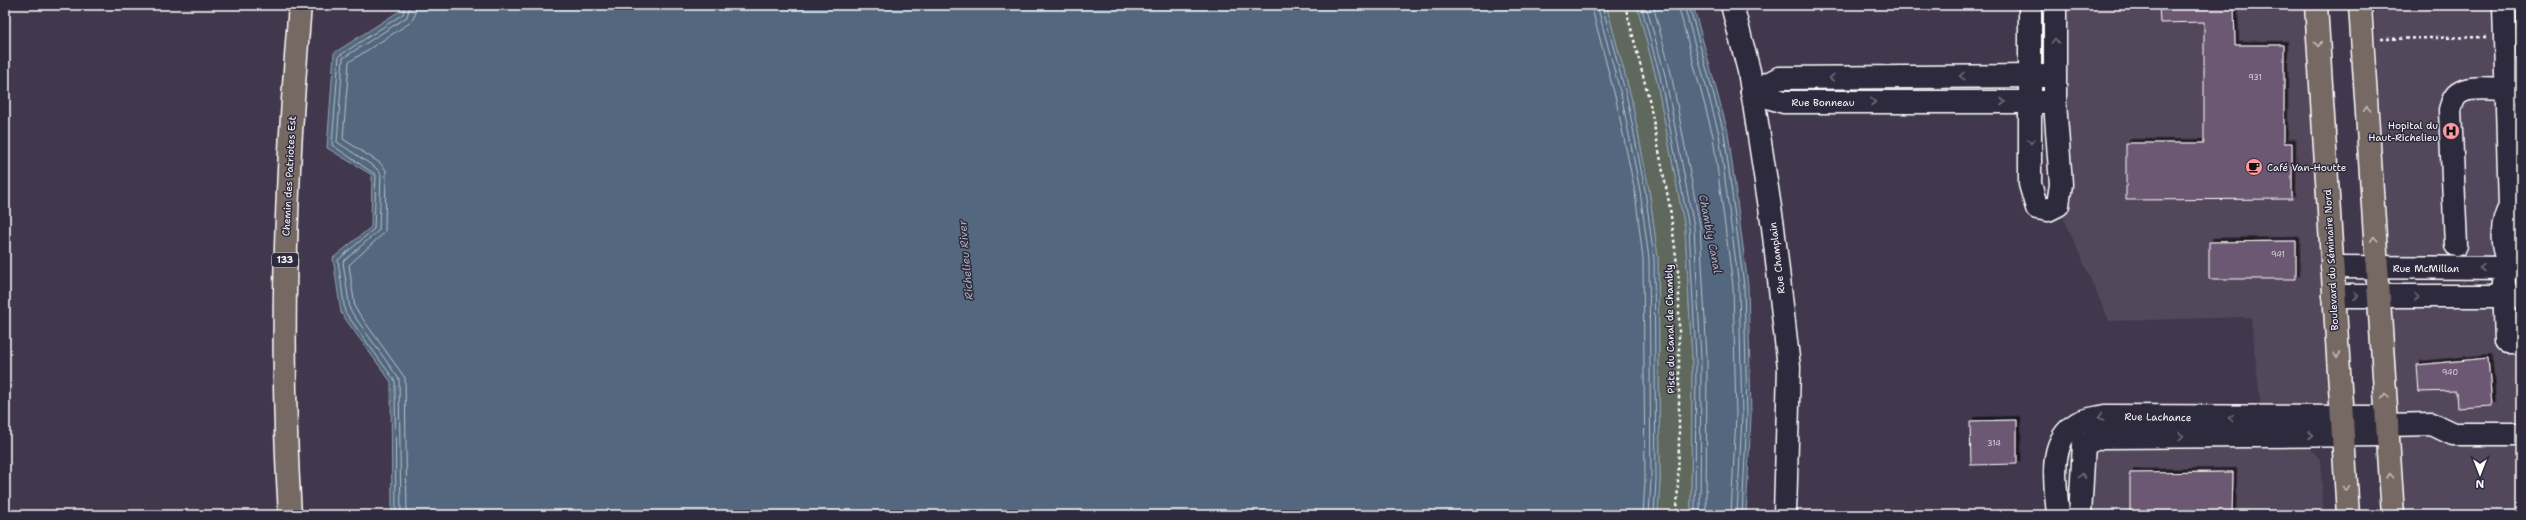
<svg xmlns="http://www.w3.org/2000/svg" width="2526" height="520" viewBox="0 0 2526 520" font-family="'Shantell Sans',sans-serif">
  <defs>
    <filter id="shadow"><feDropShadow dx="3.5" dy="-3.5" stdDeviation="0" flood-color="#0009"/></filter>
  </defs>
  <rect width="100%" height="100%" fill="#41384d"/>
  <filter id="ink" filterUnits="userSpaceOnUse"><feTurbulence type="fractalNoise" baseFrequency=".025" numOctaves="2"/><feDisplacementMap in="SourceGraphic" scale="8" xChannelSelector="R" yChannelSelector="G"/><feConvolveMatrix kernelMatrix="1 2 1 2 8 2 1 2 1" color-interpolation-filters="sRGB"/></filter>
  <g filter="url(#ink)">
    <!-- built -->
    <g fill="#52465b">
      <path d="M2055 5H2315L2340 418H2262L2251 317 2109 321 2058 205Z"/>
      <path d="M2374 5H2521V257H2388Z"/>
      <path d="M2521 296V515H2393L2378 297Z"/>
      <path d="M2309 447 2320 459 2324 515H2083L2088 448Z"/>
    </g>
    <!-- green -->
    <path fill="#5f675b" stroke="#afb3ad" d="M1606 5H1637L1656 77 1685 228 1692 358 1691 515H1658L1660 480 1658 258 1649 190 1631 97Z"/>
    <!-- water -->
    <g fill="#53677e" stroke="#98a4b2">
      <path d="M401 5H1606L1631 97 1649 190 1658 258 1660 480 1658 515H392L391 382 341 313 333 258 371 227 372 175 327 148 334 53 401 10Z"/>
      <path d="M1637 5H1693L1728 132 1748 285 1751 416 1746 515H1691L1692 358 1685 228 1656 77Z"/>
    </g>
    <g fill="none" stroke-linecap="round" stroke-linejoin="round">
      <!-- shore -->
      <g stroke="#bac2cb" stroke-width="1">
        <path d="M1591 5 1616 100 1635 192 1643 259 1645 480 1643 515"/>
        <path d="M1597 5 1622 99 1640 191 1649 259 1651 480 1649 515"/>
        <path d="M1602 5 1627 98 1645 190 1654 259 1656 480 1654 515"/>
        <path d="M1641 5 1660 76 1689 228 1696 358 1695 515"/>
        <path d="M1646 5 1665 75 1694 227 1701 358 1700 515"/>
        <path d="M1653 5 1671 73 1700 226 1707 358 1706 515"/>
        <path d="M1678 5 1713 136 1733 286 1736 416 1731 515"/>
        <path d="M1684 5 1719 134 1739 286 1742 416 1737 515"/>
        <path d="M1689 5 1724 133 1744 286 1747 416 1742 515"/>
        <path d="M396 515 395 381 345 312 338 260 374 229 376 175 332 145 339 56 403 14 405 5"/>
        <path d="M401 515 399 379 350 310 343 262 379 230 381 174 376 168 337 142 343 58 407 17 410 5"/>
        <path d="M407 515 405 378 355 308 349 265 385 232 386 170 380 163 343 139 349 62 411 22 415 15 416 5"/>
      </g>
    </g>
    <!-- building -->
    <g fill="#6c5972" stroke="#fff" filter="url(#shadow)">
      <path d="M2159 5H2234L2235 45H2284V143H2292V199L2126 200V143H2204V22L2160 23Z"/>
      <path d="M2296 241V279H2209V242Z"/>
      <path d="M2488 358 2492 406 2457 408 2456 391 2419 392 2417 365Z"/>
      <path d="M2017 420V464L1971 465 1970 421Z"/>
      <path d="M2233 472 2232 515H2130V473Z"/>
    </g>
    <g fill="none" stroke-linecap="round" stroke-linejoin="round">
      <!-- minor casing -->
      <g stroke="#fff" stroke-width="25">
        <g id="minor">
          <path d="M1732 5 1749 71 1773 227 1789 367 1785 515"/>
          <path d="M2030 5V184L2037 208 2048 210 2058 205 2061 184 2055 103V5"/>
          <path d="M2504 5 2510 207C2518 222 2521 247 2509 261 2499 247 2502 221 2510 207"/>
          <path d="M1752 92 1779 78 2045 76"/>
          <path d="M1752 92 1784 102H2045"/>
          <path d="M2456 245 2450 110C2452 103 2454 95 2461 92 2472 85 2506 90 2520 90"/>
          <path d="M2332 267 2521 268"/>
          <path d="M2504 282 2506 342H2521"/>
          <path d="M2334 296H2521"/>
          <path d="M2386 425 2432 424 2453 434H2521"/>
          <path d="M2058 515C2056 484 2046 442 2078 423 2085 419 2097 418 2105 416L2386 417"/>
          <path d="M2080 515 2084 444 2101 437 2387 435"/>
        </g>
      </g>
      <!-- major casing -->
      <g stroke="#fff" stroke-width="25">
        <g id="major">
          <path d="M2316 5 2348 515"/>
          <path d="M2360 5 2393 515"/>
          <path d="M290 515C279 344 286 175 300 5"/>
        </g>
      </g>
      <!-- path -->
      <g stroke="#fff" stroke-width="2.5" stroke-dasharray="3 3" stroke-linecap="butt">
        <path d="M1625 5 1649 99 1670 208 1679 280V444L1677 515"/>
        <path d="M2381 39 2486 37"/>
      </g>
      <!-- minor -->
      <use href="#minor" stroke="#2f2a3d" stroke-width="22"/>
      <!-- major -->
      <use href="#major" stroke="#766964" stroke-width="22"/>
    </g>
    <!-- one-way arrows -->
    <defs><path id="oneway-chevron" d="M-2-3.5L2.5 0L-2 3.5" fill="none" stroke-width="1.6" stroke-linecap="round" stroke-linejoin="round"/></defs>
    <g stroke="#6d6a77">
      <use href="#oneway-chevron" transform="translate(2055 41) rotate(-90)"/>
      <use href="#oneway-chevron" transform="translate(1962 76) rotate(179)"/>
      <use href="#oneway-chevron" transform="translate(1832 78) rotate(179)"/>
      <use href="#oneway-chevron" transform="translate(1873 102)"/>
      <use href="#oneway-chevron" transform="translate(2003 102)"/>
      <use href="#oneway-chevron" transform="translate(2031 141) rotate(91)"/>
      <use href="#oneway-chevron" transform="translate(2482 268) rotate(-180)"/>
      <use href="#oneway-chevron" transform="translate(2356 296) rotate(2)"/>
      <use href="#oneway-chevron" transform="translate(2417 297)"/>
      <use href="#oneway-chevron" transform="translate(2101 417) rotate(169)"/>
      <use href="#oneway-chevron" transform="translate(2231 418) rotate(-179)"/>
      <use href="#oneway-chevron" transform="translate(2311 435)"/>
      <use href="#oneway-chevron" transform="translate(2181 436) rotate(-1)"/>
      <use href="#oneway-chevron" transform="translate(2082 476) rotate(-86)"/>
    </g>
    <g stroke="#c1bcb9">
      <use href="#oneway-chevron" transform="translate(2318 44) rotate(86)"/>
      <use href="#oneway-chevron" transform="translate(2367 109) rotate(-93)"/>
      <use href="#oneway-chevron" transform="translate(2374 239) rotate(-93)"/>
      <use href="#oneway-chevron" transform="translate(2337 355) rotate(87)"/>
      <use href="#oneway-chevron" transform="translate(2385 396) rotate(-94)"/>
      <use href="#oneway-chevron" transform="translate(2390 476) rotate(-94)"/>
      <use href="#oneway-chevron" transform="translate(2346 488) rotate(86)"/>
    </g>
  </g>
  <!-- icons -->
  <defs>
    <g id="hospital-disc" transform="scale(0.9)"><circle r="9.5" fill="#ff9aa2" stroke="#2f2a3d"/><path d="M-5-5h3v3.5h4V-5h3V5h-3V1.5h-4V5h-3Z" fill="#111"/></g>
    <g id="cafe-disc" transform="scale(0.9)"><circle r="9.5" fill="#ff9aa2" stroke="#2f2a3d"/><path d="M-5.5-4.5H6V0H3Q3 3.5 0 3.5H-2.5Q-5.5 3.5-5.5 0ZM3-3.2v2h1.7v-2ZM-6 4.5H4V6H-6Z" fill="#111"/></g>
  </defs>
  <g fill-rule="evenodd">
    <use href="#hospital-disc" x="2451" y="131"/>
    <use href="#cafe-disc" x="2254" y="167"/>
  </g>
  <g text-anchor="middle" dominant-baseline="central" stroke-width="3" stroke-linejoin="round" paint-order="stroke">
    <!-- number labels -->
    <g font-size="8" fill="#dad6dc">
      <text x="2255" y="77">931</text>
      <text x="2278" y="254">941</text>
      <text x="2450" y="372">940</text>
      <text x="1994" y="443">314</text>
    </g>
    <!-- shield labels -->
    <rect fill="#2f2a3d" stroke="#c1bfc5" stroke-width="1" x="272" y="253" width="26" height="14" rx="3"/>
    <g font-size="9" font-weight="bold" fill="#fff">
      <text x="285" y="260">133</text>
    </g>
    <!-- street labels -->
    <g font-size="10" fill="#fff" stroke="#2f2a3d">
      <text x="1823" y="102">Rue Bonneau</text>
      <text transform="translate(289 176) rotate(-87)">Chemin des Patriotes Est</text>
      <text transform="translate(1777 258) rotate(-97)">Rue Champlain</text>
      <text transform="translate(2331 260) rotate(-93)">Boulevard du Séminaire Nord</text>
      <text x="2426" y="268">Rue McMillan</text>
      <text transform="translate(1670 329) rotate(-91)">Piste du Canal de Chambly</text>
      <text transform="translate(2158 417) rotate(1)">Rue Lachance</text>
    </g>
    <!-- poi labels -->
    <g font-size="10" fill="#fff" stroke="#2f2a3d" text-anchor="end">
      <text x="2438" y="125">Hopital du<tspan x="2438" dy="12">Haut-Richelieu</tspan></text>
      <text x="2267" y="167" text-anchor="start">Café Van-Houtte</text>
    </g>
    <!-- water labels -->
    <g font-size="11" font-style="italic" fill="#a9b3be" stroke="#2f2a3d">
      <text transform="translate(1710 234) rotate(79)">Chambly Canal</text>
      <text transform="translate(966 260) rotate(-95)">Richelieu River</text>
    </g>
  </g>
  <!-- margin -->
  <rect width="2526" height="520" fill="none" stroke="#2f2a3d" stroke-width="20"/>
  <rect x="10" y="10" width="2506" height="500" fill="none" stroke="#fff" stroke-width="1.5" filter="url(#ink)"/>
  <!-- north arrow -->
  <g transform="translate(2480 474) rotate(180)" stroke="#2f2a3d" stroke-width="3" paint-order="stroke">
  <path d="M0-3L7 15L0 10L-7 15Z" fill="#ffffff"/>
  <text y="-6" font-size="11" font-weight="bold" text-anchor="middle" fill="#ffffff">N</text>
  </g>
</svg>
